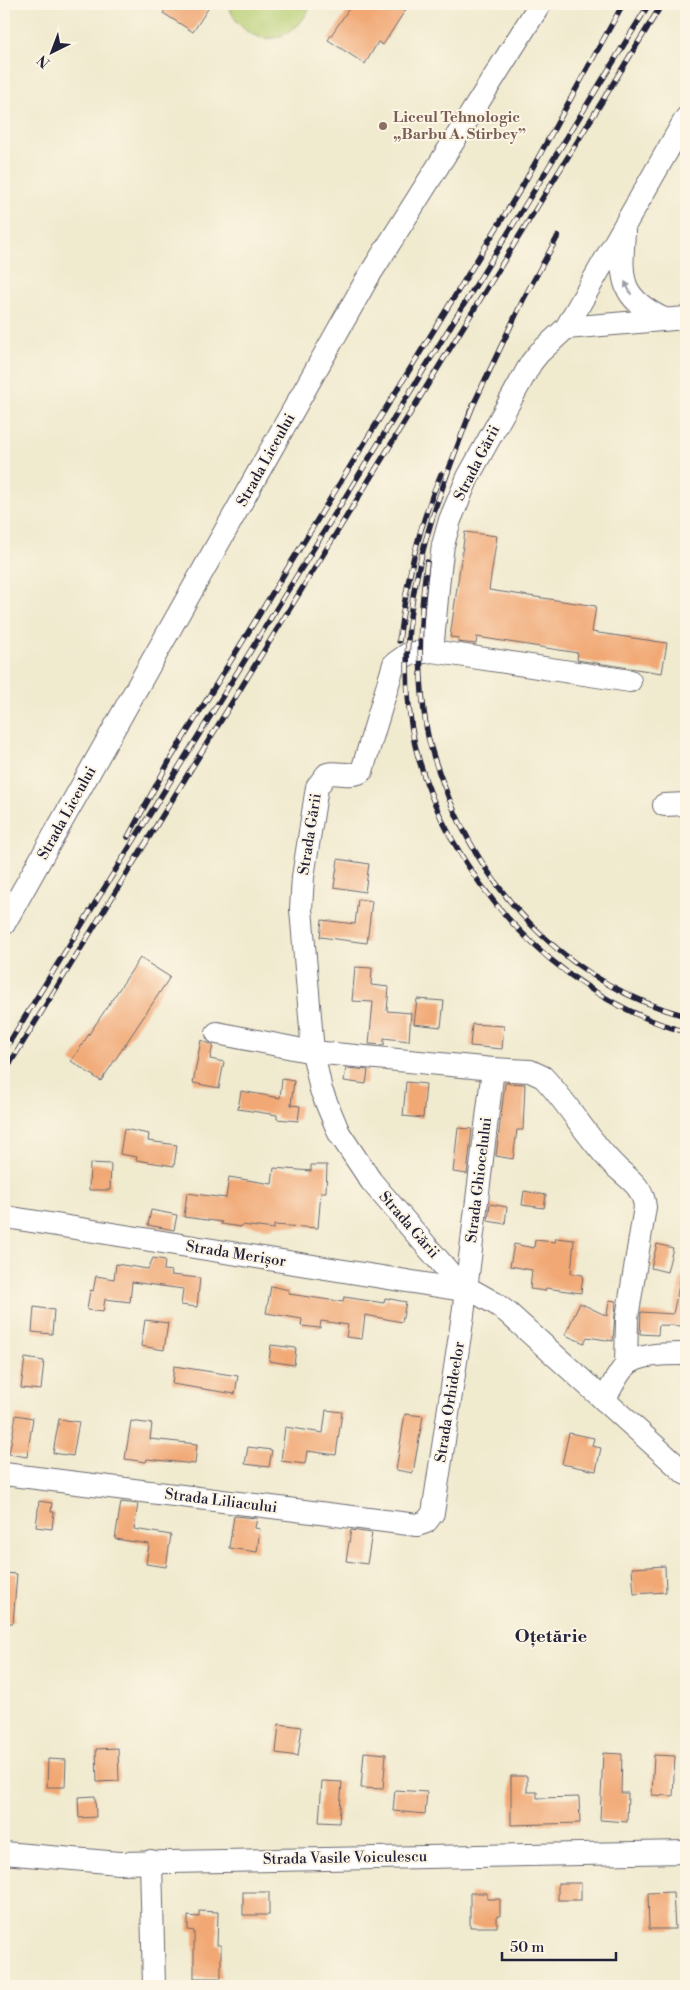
<svg xmlns="http://www.w3.org/2000/svg" width="690" height="1990" viewBox="0 0 690 1990" font-family="'Libre Bodoni',serif">
  <rect width="100%" height="100%" fill="#fcf5e5"/>
  <filter id="ink" filterUnits="userSpaceOnUse"><feTurbulence type="fractalNoise" baseFrequency=".02" numOctaves="2"/><feDisplacementMap in="SourceGraphic" scale="10" xChannelSelector="R" yChannelSelector="G"/><feConvolveMatrix kernelMatrix="1 2 1 2 8 2 1 2 1" color-interpolation-filters="sRGB"/></filter>
  <filter id="wash" filterUnits="userSpaceOnUse"><feTurbulence type="fractalNoise" baseFrequency=".0096" numOctaves="4" result="noise"/><feDisplacementMap in="SourceGraphic" scale="20" xChannelSelector="R" yChannelSelector="G"/><feGaussianBlur stdDeviation="1.12" result="paint"/><feColorMatrix in="noise" values="0 0 0 0 0 0 0 0 0 0 0 0 0 0 0 0 0 1.4 0 .05"/><feComposite in="paint" operator="in"/></filter>
  <g filter="url(#wash)">
    <rect width="100%" height="100%" fill="#f0eacf"/>
    <!-- green -->
    <path fill="#b7cf74" stroke="#6c7858" d="M228 4H312C307 13 302 23 293 29 267 50 237 33 228 4Z"/>
    <g id="blocks">
      <!-- building -->
      <g fill="#f1a874">
        <path d="M169 4H211L193 32 163 13Z"/>
        <path d="M352 4H396L406 9 383 45 378 42 365 64 328 40Z"/>
        <path d="M465 532 497 536 489 590 596 606 592 632 667 643 662 673 577 660 578 653 477 637 476 644 458 642 459 638 450 637Z"/>
        <path d="M338 859 369 864 365 892 334 887Z"/>
        <path d="M358 899 372 901 367 943 320 937 322 920 355 924Z"/>
        <path d="M140 958 170 977 101 1081 71 1061Z"/>
        <path d="M355 967 372 968 371 985 389 987 387 1011 411 1013 409 1041 384 1038V1045L369 1044 373 1002 352 1001Z"/>
        <path d="M417 999 444 1001 441 1027 414 1024Z"/>
        <path d="M472 1024 504 1026 502 1049 470 1046Z"/>
        <path d="M201 1040 213 1045 210 1059 224 1062 219 1088 193 1083Z"/>
        <path d="M346 1068 368 1070 366 1084 344 1081Z"/>
        <path d="M282 1079 294 1081 291 1105 300 1106 298 1121 277 1119V1115L238 1109 241 1091 280 1098Z"/>
        <path d="M406 1082 426 1084 423 1118 403 1116Z"/>
        <path d="M505 1083 525 1084 523 1130H517L513 1159 496 1156Z"/>
        <path d="M458 1128 472 1129 467 1174 453 1172Z"/>
        <path d="M124 1129 149 1134 148 1141 177 1145 174 1166 136 1160 137 1157 120 1154Z"/>
        <path d="M90 1163 111 1164 110 1190H89Z"/>
        <path d="M311 1165H327L326 1192H321L318 1228 274 1225V1229L242 1225 241 1227 221 1224 222 1222 184 1217 187 1193 226 1198 229 1177 272 1184 274 1168 311 1171Z"/>
        <path d="M524 1191 546 1195 544 1208 522 1205Z"/>
        <path d="M490 1204 507 1207 505 1224 488 1221Z"/>
        <path d="M151 1210 177 1215 174 1230 148 1225Z"/>
        <path d="M556 1238 574 1240 571 1273 583 1275 581 1293 546 1288 545 1291 530 1289 532 1270 510 1266 514 1244 534 1248 535 1240 555 1242Z"/>
        <path d="M657 1244 673 1248 667 1272 651 1268Z"/>
        <path d="M153 1258 165 1260 164 1270 172 1271 171 1275 200 1278 197 1307 181 1305 183 1289 132 1282 130 1302 105 1299 103 1312 87 1310 90 1290 93 1291 96 1276 114 1279 116 1264 148 1269Z"/>
        <path d="M681 1276H686V1312H684V1326L659 1325 658 1335 640 1334 641 1312 673 1314Z"/>
        <path d="M271 1286 289 1290V1294L343 1302 344 1297 384 1303 385 1298 406 1302 402 1322 365 1315 362 1339 346 1337 348 1325 321 1321 320 1328 301 1326 302 1319 266 1313Z"/>
        <path d="M609 1300 616 1301 613 1341 587 1337 584 1343 565 1335 580 1303 607 1316Z"/>
        <path d="M34 1307 54 1310 52 1334 32 1332Z"/>
        <path d="M145 1320 168 1323 164 1350 141 1346Z"/>
        <path d="M271 1345 296 1348 294 1365 269 1361Z"/>
        <path d="M25 1358 44 1361 41 1390 21 1388Z"/>
        <path d="M174 1366 238 1376 235 1394 172 1384Z"/>
        <path d="M326 1410 342 1412 336 1455 307 1451 305 1464 281 1461 285 1427 323 1433Z"/>
        <path d="M405 1414 423 1416 413 1473 396 1470Z"/>
        <path d="M16 1415 33 1418 27 1457 9 1454Z"/>
        <path d="M59 1419 79 1422 73 1456 53 1453Z"/>
        <path d="M131 1421 152 1424 150 1439 197 1444 195 1464 147 1459 146 1462 125 1459Z"/>
        <path d="M569 1433 594 1438 592 1446 601 1448 596 1471 562 1464Z"/>
        <path d="M248 1447 272 1450 269 1467 245 1464Z"/>
        <path d="M39 1501 52 1503 51 1512H54L52 1529 36 1527Z"/>
        <path d="M121 1502 138 1504 134 1529 171 1535 166 1567 146 1564 149 1544 115 1539Z"/>
        <path d="M234 1516 257 1518 255 1528 260 1529 257 1552 229 1548Z"/>
        <path d="M351 1530 372 1533 367 1564 346 1561Z"/>
        <path d="M665 1566 666 1592 634 1594 632 1568Z"/>
        <path d="M4 1573 17 1574 13 1623H4Z"/>
        <path d="M279 1724 302 1727 298 1756 276 1753Z"/>
        <path d="M118 1748 119 1781 97 1782 96 1749Z"/>
        <path d="M364 1752 386 1754 383 1789 361 1788Z"/>
        <path d="M603 1753 622 1754 621 1793H628L627 1822 600 1820Z"/>
        <path d="M654 1755 675 1756 673 1796 652 1795Z"/>
        <path d="M48 1759 66 1760 65 1787H47Z"/>
        <path d="M511 1776H527V1792H537V1798L579 1797 580 1823 511 1825Z"/>
        <path d="M322 1781 342 1782 339 1823 319 1822Z"/>
        <path d="M395 1790 427 1792 425 1814 393 1811Z"/>
        <path d="M95 1796 96 1817 79 1818 78 1797Z"/>
        <rect x="558" y="1883" width="23" height="17"/>
        <rect x="243" y="1892" width="26" height="23"/>
        <path d="M673 1892 675 1929H649L648 1893Z"/>
        <path d="M470 1893H487V1899H500V1916H497V1927H470Z"/>
        <path d="M199 1911 218 1912 217 1945H221V1978H194V1931L188 1930V1916L199 1917Z"/>
      </g>
    </g>
  </g>
  <g filter="url(#ink)">
    <use href="#blocks" fill-opacity="0" stroke="#6a686f" stroke-width="1"/>
    <g fill="none" stroke-linecap="round" stroke-linejoin="round">
      <!-- minor casing -->
      <g stroke="#6a686f" stroke-width="24">
        <g id="minor">
          <path d="M624 232C621 278 618 297 664 319"/>
          <path d="M566 328 686 318"/>
          <path d="M432 651 630 681"/>
          <path d="M664 805 686 804"/>
          <path d="M4 924 367 279 540 4"/>
          <path d="M217 1033 313 1052 493 1069 530 1071 543 1077C570 1105 587 1139 617 1168 630 1180 643 1187 645 1207L627 1318 626 1366"/>
          <path d="M6 1217 475 1292 496 1304 508 1313 686 1474"/>
          <path d="M465 1291 371 1181 339 1133 321 1090 313 1052 301 909 303 877 317 787 327 774C338 771 352 778 362 771L394 664 408 654 432 651 439 577 443 545 450 520 468 477 531 363 539 353 566 328 686 118"/>
          <path d="M604 1400C610 1390 617 1375 625 1366 640 1353 668 1354 686 1354"/>
          <path d="M4 1474 417 1525 426 1522 433 1513 463 1315 493 1069"/>
          <path d="M4 1853 119 1863 686 1852"/>
          <path d="M151 1861 154 1986"/>
        </g>
      </g>
      <!-- minor -->
      <use href="#minor" stroke="#fff" stroke-width="22"/>
      <!-- rail casing -->
      <g stroke="#22223b" stroke-width="5.5">
        <g id="rail">
          <path d="M472 408C444 481 413 559 408 639 406 674 407 710 415 745 447 876 555 996 686 1032"/>
          <path d="M470 412 523 300 558 236"/>
          <path d="M427 562C419 618 417 675 427 731 431 754 440 775 448 796 491 902 574 986 686 1016"/>
          <path d="M399 641C406 583 418 527 441 474"/>
          <path d="M128 837 171 758 523 185 623 4"/>
          <path d="M4 1051 649 4"/>
          <path d="M4 1073 662 4"/>
        </g>
      </g>
      <!-- rail -->
      <use href="#rail" stroke="#fcf5e5" stroke-width="4" stroke-dasharray="11" stroke-linecap="butt"/>
    </g>
    <!-- one-way arrows -->
    <defs><path id="oneway-solid" d="M-6-.8H1V-3.2L6.5 0L1 3.2V.8H-6Z" transform="scale(1.25)"/></defs>
    <use fill="#9c9ca7" href="#oneway-solid" transform="translate(628 288) rotate(-116)"/>
  </g>
  <!-- markers -->
  <circle fill="#8d6e63" stroke="#fcf5e5" stroke-width="2" cx="383" cy="126" r="5"/>
  <g text-anchor="middle" dominant-baseline="central" stroke-width="4" stroke-linejoin="round" paint-order="stroke">
    <!-- education labels -->
    <g font-size="15" font-weight="bold" fill="#785e54" stroke="#fcf5e5" text-anchor="start">
      <text x="393" y="117">Liceul Tehnologic<tspan x="393" dy="17">„Barbu A. Stirbey”</tspan></text>
    </g>
    <!-- street labels -->
    <g font-size="15" fill="#22223b" stroke="#fcf5e5">
      <text transform="translate(266 460) rotate(-61)">Strada Liceului</text>
      <text transform="translate(477 463) rotate(-63)">Strada Gării</text>
      <text transform="translate(67 813) rotate(-61)">Strada Liceului</text>
      <text transform="translate(310 834) rotate(-81)">Strada Gării</text>
      <text transform="translate(479 1180) rotate(-83)">Strada Ghiocelului</text>
      <text transform="translate(409 1225) rotate(49)">Strada Gării</text>
      <text transform="translate(236 1254) rotate(9)">Strada Merișor</text>
      <text transform="translate(450 1402) rotate(-81)">Strada Orhideelor</text>
      <text transform="translate(221 1501) rotate(7)">Strada Liliacului</text>
      <text transform="translate(345 1858) rotate(-1)">Strada Vasile Voiculescu</text>
    </g>
    <!-- quarter labels -->
    <g font-size="18" font-weight="bold" fill="#22223b" stroke="#fcf5e5">
      <text x="551" y="1636">Oțetărie</text>
    </g>
  </g>
  <!-- margin -->
  <rect width="690" height="1990" fill="none" stroke="#fcf5e5" stroke-width="20"/>
  <!-- north arrow -->
  <g transform="translate(52 52) rotate(222)" stroke="#fcf5e5" stroke-width="4" paint-order="stroke">
  <path d="M0-4L9 19L0 12L-9 19Z" fill="#22223b"/>
  <text y="-8" font-size="14" font-weight="bold" text-anchor="middle" fill="#22223b">N</text>
  </g>
  <!-- scale -->
  <path d="M502 1952v8h114v-8" fill="none" stroke="#22223b" stroke-width="2.5"/>
  <text x="510" y="1952" font-size="15" fill="#22223b" stroke="#fcf5e5" stroke-width="4" paint-order="stroke">50 m</text>
</svg>
